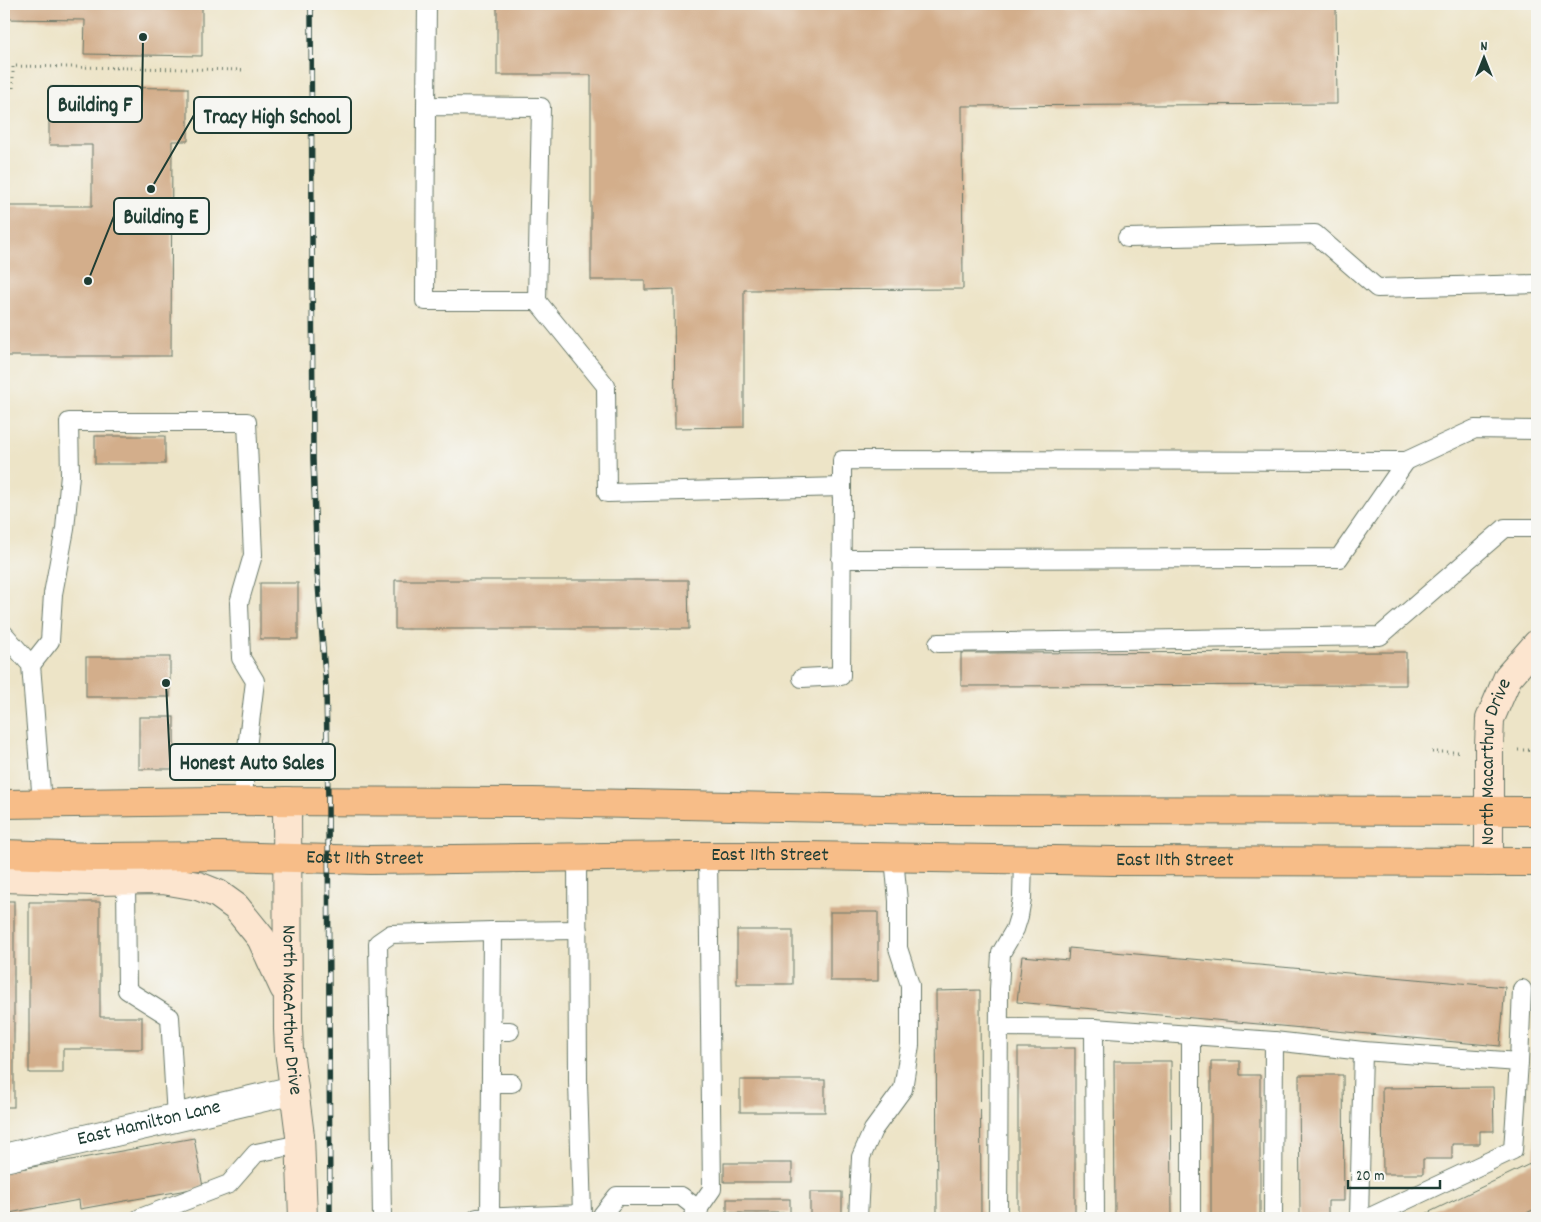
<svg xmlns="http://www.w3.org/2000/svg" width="1541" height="1222" viewBox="0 0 1541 1222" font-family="Dekko,sans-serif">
  <rect width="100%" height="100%" fill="#f6f6f2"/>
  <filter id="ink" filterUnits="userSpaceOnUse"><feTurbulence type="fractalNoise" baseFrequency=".02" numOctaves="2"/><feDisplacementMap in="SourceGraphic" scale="10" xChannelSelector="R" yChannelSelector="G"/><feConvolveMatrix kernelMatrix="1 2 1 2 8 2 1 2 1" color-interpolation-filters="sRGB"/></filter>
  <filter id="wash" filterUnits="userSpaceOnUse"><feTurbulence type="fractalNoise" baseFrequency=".0096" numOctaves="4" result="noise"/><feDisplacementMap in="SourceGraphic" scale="20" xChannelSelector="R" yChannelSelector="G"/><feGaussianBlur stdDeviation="1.12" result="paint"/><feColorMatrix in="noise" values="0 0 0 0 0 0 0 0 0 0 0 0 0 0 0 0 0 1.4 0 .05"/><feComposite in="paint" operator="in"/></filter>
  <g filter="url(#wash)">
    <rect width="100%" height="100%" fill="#ede4c7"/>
    <g id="blocks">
      <!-- building -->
      <g fill="#d3ae8b">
        <path d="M4 4H202V56L84 54 85 20 4 19Z"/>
        <path d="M497 4H1336L1337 104 962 106 963 289 744 290V427L675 428 674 289 645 290V280H591V75H497Z"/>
        <path d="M49 87 188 88V141H172L171 356H4V206H92V145H49Z"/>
        <rect x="95" y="436" width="70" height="28"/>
        <path d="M395 580H688L689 629H395Z"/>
        <rect x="260" y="583" width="38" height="56"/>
        <path d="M1406 652V685L961 686V653Z"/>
        <rect x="86" y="657" width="84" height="40"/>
        <rect x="139" y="717" width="35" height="52"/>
        <rect x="4" y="901" width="10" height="206"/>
        <path d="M29 902H100V1017H142V1049H63V1073H29Z"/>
        <rect x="830" y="912" width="48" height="69"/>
        <rect x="737" y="930" width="56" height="54"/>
        <path d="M1069 948 1505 987 1500 1046 1017 1002 1022 956 1068 960Z"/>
        <path d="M980 990 981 1218H937L936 991Z"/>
        <rect x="1018" y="1048" width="57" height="170"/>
        <path d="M1114 1061H1171L1172 1218H1115Z"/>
        <path d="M1211 1061H1240V1075H1260V1218H1211Z"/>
        <path d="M1299 1075H1343L1344 1201H1328V1215H1300Z"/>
        <rect x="740" y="1080" width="85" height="32"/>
        <path d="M1493 1087 1494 1131H1480V1144H1452V1159H1423V1174H1383L1382 1088Z"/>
        <path d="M1536 1117H1537V1208L1516 1218H1417L1534 1162Z"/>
        <path d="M194 1138 203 1187 80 1209 79 1200 4 1214V1172Z"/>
        <rect x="724" y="1163" width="68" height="19"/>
        <rect x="810" y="1192" width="32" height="26"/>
        <rect x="727" y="1199" width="63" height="14"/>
      </g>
    </g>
  </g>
  <g filter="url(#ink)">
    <use href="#blocks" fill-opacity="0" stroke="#677767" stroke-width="1"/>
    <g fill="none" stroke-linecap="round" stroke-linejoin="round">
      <!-- service casing -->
      <g stroke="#677767" stroke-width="20">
        <g id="service">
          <path d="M426 106 427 4"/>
          <path d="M1127 238 1315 234 1377 288 1537 284"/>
          <path d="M537 301 541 107 426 106 425 301H537L606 386 607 493 842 487"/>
          <path d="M1406 461 1475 429 1537 430"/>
          <path d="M4 634 31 665 42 803"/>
          <path d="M938 643 1380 636 1505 528H1537"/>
          <path d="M31 665 50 641 53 594 65 529 70 475 69 422H247L253 555 239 603 241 658 255 681 244 773V801"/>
          <path d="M802 678 841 676 842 487V460L1406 461 1339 558 841 559"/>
          <path d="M126 880 127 990 170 1017 176 1118"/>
          <path d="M999 1027 1094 1028 1274 1041 1273 1218"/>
          <path d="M1094 1028 1095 1218"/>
          <path d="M492 1031H510"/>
          <path d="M1191 1035V1218"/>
          <path d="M1274 1041 1363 1051 1359 1218"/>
          <path d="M1363 1051 1519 1062 1513 1150 1368 1218"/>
          <path d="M1519 1062 1522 989"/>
          <path d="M492 1083H512"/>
          <path d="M602 1215 617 1196H681L699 1210"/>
          <path d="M140 1218 229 1184 256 1153 300 1144"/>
          <path d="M382 1218 378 943 391 934 492 931 578 930"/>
          <path d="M477 1218 582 1214 578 1082 577 857"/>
          <path d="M490 1218 492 931"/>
          <path d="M692 1218 712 1189 708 856"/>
          <path d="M858 1218 861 1157 873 1130 903 1089 910 1045V985L898 948V901L894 857"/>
          <path d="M998 1218 999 990 1001 953 1015 929 1019 916 1022 898 1023 860"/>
        </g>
      </g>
      <!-- minor casing -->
      <g stroke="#677767" stroke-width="30">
        <g id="minor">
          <path id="s1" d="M4 1158 294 1090"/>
        </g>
      </g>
      <!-- secondary casing -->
      <g stroke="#677767" stroke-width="30">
        <g id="secondary">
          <path id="s2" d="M287 801 288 1029 289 1050 300 1136 303 1218"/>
          <path id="s3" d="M1489 862V746L1490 719 1508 677 1537 644"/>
          <path d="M4 878 93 881 163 880 198 886 218 894 236 907 261 938 284 988"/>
        </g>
      </g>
      <!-- primary casing -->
      <g stroke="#677767" stroke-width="30">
        <g id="primary">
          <path d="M4 804 215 801 533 802 934 810 1537 811"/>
          <path id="s4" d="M4 854 95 857 221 856 370 860 688 856H808L1113 861 1537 862"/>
        </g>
      </g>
      <!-- path -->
      <g stroke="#677767" stroke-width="3" stroke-dasharray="1 4" stroke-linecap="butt">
        <path d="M4 89H13V66L246 70"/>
        <path d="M1518 750H1537"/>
        <path d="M1432 752H1459"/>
      </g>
      <!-- service -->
      <use href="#service" stroke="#fff" stroke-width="18"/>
      <!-- minor -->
      <use href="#minor" stroke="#fff" stroke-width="28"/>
      <!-- secondary -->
      <use href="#secondary" stroke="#fce5cf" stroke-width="28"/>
      <!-- primary -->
      <use href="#primary" stroke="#f7bd88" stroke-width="28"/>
      <!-- rail casing -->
      <g stroke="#1f3d34" stroke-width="5.5">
        <path id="rail" d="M311 4 313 459 317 571 326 688 328 801 330 1218"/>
      </g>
      <!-- rail -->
      <use href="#rail" stroke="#f6f6f2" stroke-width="4" stroke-dasharray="11" stroke-linecap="butt"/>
    </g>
  </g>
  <g text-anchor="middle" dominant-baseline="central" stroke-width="5" stroke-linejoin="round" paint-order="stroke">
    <!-- street labels -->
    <g font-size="20" fill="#1f3d34" stroke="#f6f6f2">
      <text stroke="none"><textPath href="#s3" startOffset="101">North Macarthur Drive</textPath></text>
      <text stroke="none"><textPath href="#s4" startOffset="766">East 11th Street</textPath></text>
      <text stroke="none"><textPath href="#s4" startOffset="361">East 11th Street</textPath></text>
      <text stroke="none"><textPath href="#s4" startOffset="1171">East 11th Street</textPath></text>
      <text stroke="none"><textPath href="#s2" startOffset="209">North MacArthur Drive</textPath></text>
      <text stroke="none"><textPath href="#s1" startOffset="149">East Hamilton Lane</textPath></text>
    </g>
  </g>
  <!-- callouts -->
  <path fill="none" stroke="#1f3d34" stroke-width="2" d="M143 37L142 104M151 189L194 115M88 281L114 216M166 683L170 762"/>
  <g fill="#1f3d34" stroke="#f6f6f2" stroke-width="2">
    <circle cx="143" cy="37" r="5"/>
    <circle cx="151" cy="189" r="5"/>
    <circle cx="88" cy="281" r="5"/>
    <circle cx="166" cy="683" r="5"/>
  </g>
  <g fill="#f6f6f2" stroke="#1f3d34" stroke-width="2">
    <rect x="48" y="86" width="94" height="36" rx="5"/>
    <rect x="194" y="97" width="157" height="36" rx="5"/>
    <rect x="114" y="198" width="95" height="36" rx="5"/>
    <rect x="170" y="744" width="165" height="36" rx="5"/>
  </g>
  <g font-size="21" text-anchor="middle" font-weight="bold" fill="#1f3d34">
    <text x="95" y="111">Building F</text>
    <text x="272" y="123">Tracy High School</text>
    <text x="161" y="223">Building E</text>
    <text x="252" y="769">Honest Auto Sales</text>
  </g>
  <!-- margin -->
  <rect width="1541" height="1222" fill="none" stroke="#f6f6f2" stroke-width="20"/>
  <!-- north arrow -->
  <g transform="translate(1484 58)" stroke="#f6f6f2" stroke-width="4" paint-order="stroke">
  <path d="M0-4L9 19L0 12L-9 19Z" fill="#1f3d34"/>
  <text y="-8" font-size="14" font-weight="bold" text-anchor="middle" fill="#1f3d34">N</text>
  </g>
  <!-- scale -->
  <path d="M1348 1180v8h92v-8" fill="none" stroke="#1f3d34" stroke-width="2.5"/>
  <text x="1356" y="1180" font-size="15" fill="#1f3d34" stroke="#f6f6f2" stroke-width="4" paint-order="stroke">20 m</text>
</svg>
